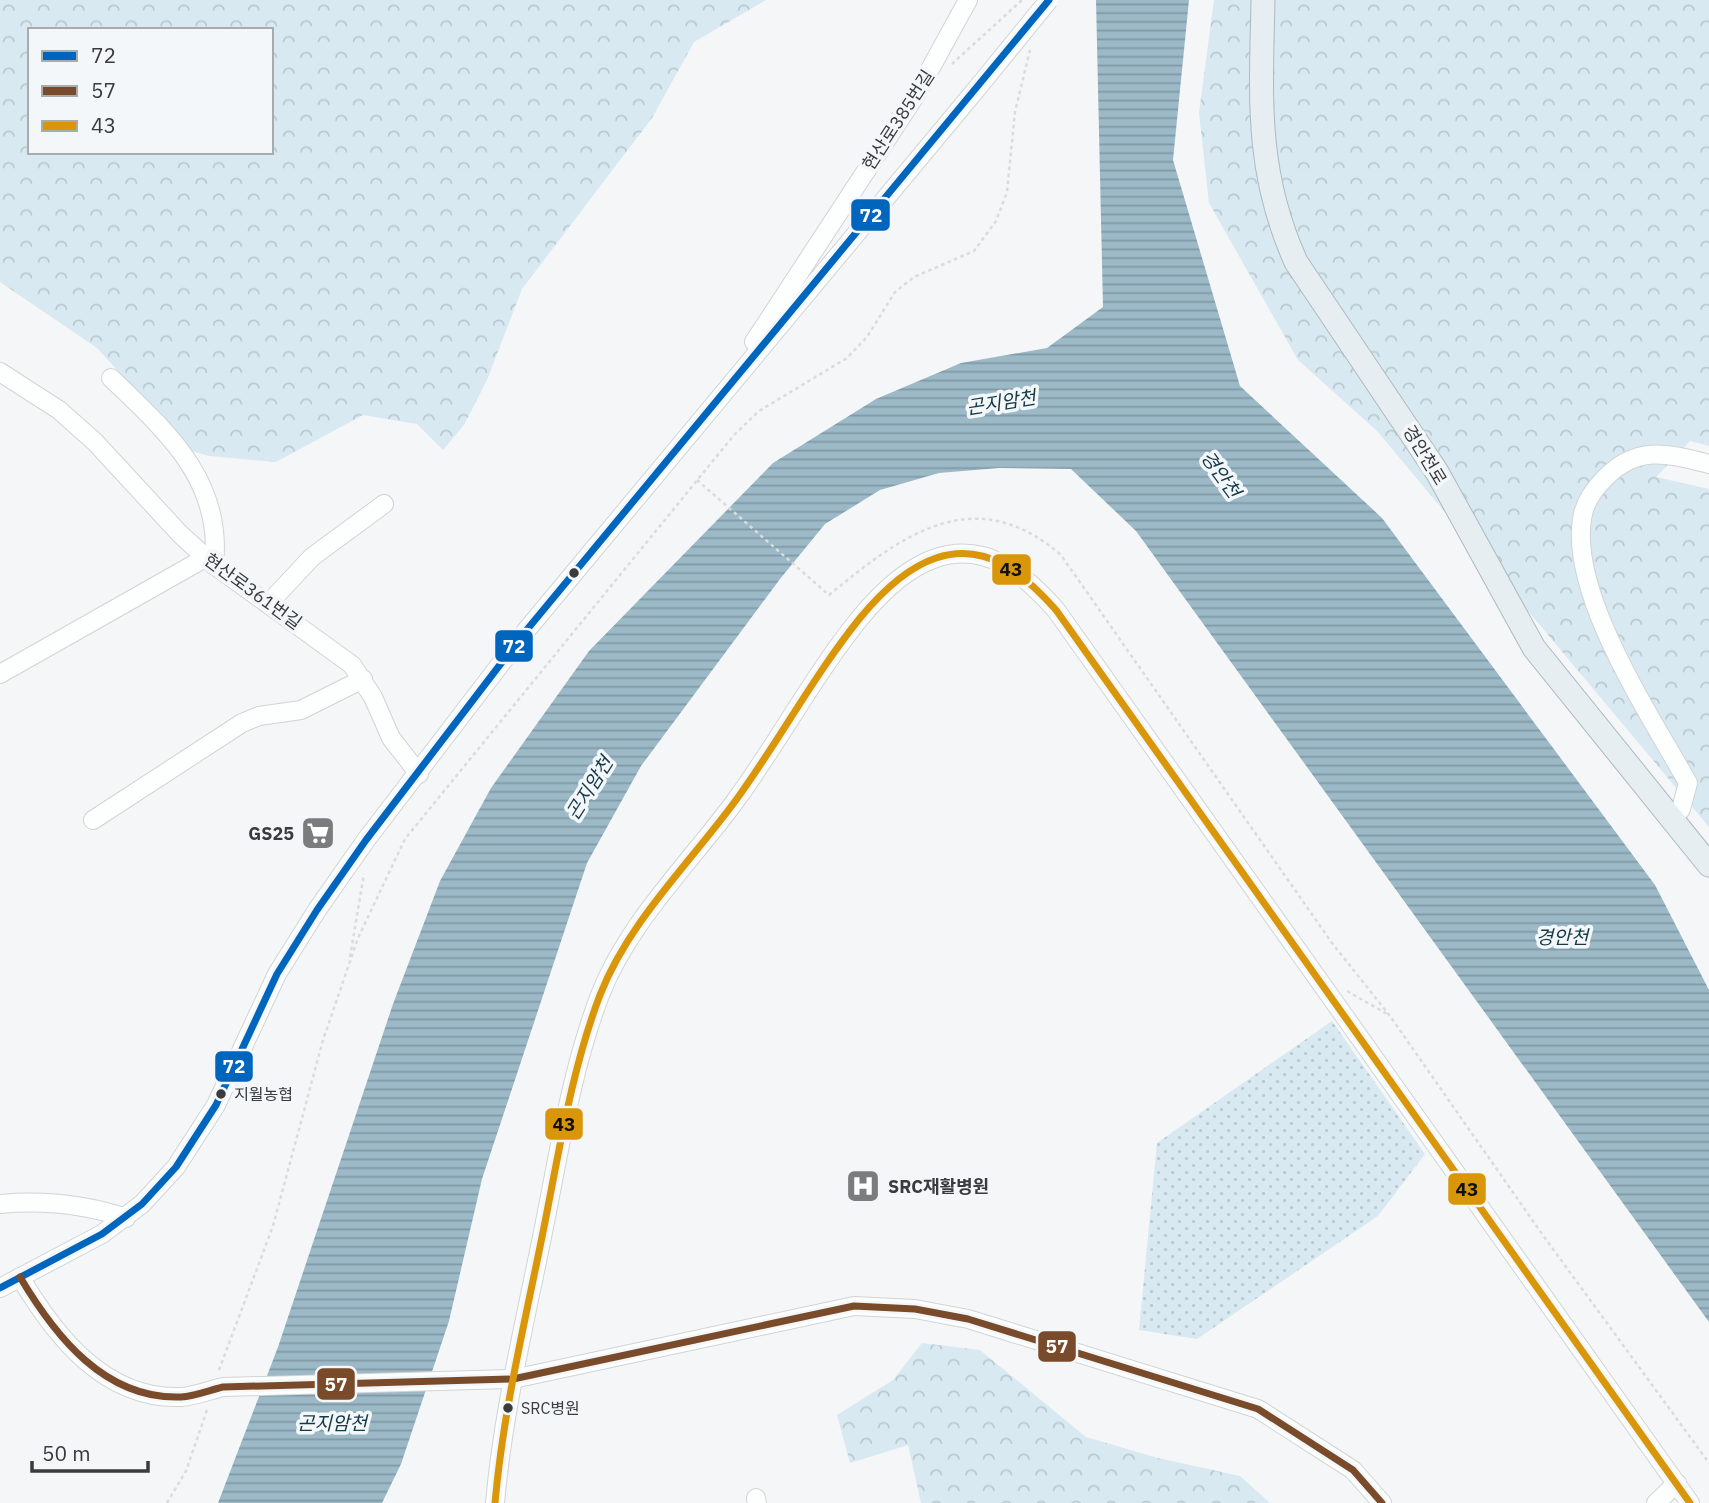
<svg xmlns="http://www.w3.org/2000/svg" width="1709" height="1503" viewBox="0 0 1709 1503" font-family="'IBM Plex Sans','Noto Sans KR',sans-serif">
  <defs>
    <pattern id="forest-crowns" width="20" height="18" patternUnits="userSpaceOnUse" patternTransform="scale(1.75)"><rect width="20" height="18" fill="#d8e9f1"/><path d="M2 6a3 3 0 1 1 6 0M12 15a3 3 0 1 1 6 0" fill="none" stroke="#bac9d0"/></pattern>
    <pattern id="park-dots" width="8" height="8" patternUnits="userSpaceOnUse" patternTransform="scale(1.75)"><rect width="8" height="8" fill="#d8e9f1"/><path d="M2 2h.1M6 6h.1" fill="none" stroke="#bac9d0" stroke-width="1.8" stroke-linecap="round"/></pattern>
    <pattern id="water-rules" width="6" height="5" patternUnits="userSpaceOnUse" patternTransform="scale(1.75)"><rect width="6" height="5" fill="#9cb9c7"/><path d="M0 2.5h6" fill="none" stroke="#8098a3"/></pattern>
  </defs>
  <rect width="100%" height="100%" fill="#f4f6f8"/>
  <!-- forest -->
  <g fill="url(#forest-crowns)" fill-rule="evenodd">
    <path d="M0 0H766L694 42 652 118 522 289 487 380 464 425 443 450 417 424 363 415 276 462 209 456 192 451 97 348 0 282ZM30 30H271V152H30Z"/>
    <path d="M1214 0H1709V446L1690 441 1656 477 1709 489V827L1377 431 1298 360 1209 203 1199 113Z"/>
    <path d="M922 1343 980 1350 1086 1437 1158 1458 1240 1476 1270 1503H921L908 1445 850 1463 837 1415 893 1380Z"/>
  </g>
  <!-- park -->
  <path fill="url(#park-dots)" d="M1332 1021 1425 1154 1378 1216 1197 1339 1139 1330 1157 1143Z"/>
  <!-- water -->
  <path fill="url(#water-rules)" d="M1096 0H1189L1173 160 1240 386 1382 518 1655 885 1709 990V1322L1136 531 1071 469 999 468 939 473 880 490 825 524 780 579 641 766 587 863 482 1179 449 1321 401 1464 382 1503H218L278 1347 393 1004 440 881 491 788 589 651 773 463 876 399 961 363 1047 348 1103 307Z"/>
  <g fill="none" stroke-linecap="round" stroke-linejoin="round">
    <!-- minor casing -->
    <g stroke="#d1d3d4" stroke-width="20">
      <g id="minor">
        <path d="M754 342 917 93 968 0"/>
        <path d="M0 372 59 410 95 442 180 534 214 565 352 665 373 697 391 738 419 774"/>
        <path d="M111 378C168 433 223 481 214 565"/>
        <path d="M269 603 312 557 384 504"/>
        <path d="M0 674 205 558"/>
        <path d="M93 820 242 723 259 716 301 710 363 679"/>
        <path d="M1673 820 1681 809 1688 783C1651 716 1570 596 1582 519 1584 503 1594 489 1605 478 1638 444 1669 454 1709 464"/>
        <path d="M0 1204C43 1200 84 1204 126 1218"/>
        <path d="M20 1277C55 1336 105 1400 181 1397 195 1396 210 1390 223 1387L513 1379 854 1306 915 1309 968 1319 1258 1409 1353 1470 1382 1503"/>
        <path d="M0 1288 102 1234 142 1204 176 1167 216 1105 277 974 317 910 366 840 525 632 979 86"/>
        <path d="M756 1498 757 1503"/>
        <path d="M495 1503C503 1412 525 1322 543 1232 559 1153 571 1071 600 995 629 921 690 863 736 800 779 741 814 675 860 618 879 595 906 568 936 558 987 541 1025 575 1056 610L1690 1503"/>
        <path d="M1656 1503 1677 1483"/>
      </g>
    </g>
    <!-- major casing -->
    <g stroke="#acbac0" stroke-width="25">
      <path id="major" d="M1263 0C1261 97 1255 171 1296 262L1437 472 1534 648 1709 865"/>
    </g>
    <!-- path -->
    <g stroke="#dadbdb" stroke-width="2.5" stroke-dasharray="3.5 3.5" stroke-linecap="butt">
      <path d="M952 64 1022 0"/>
      <path d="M697 480 829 595C902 535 974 480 1061 555L1332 943 1390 1016 1542 1234 1709 1463"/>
      <path d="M350 957 364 874"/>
      <path d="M1347 991 1387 1014"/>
      <path d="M219 1370 273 1226 323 1040 358 938 405 839 734 435 759 411 847 358 867 337 895 292 914 277 974 251 996 221 1007 192 1015 112 1030 50"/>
      <path d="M167 1503 186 1471 208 1407"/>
    </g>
    <!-- minor -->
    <use href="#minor" stroke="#fdfefe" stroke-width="18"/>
    <!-- major -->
    <use href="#major" stroke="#e6eef2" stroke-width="23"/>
    <!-- minor-bridge casing -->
    <g stroke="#d1d3d4" stroke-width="20" stroke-linecap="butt">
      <path id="minor-bridge" d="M979 86 1049 0"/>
    </g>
    <!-- minor-bridge -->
    <use href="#minor-bridge" stroke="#fdfefe" stroke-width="18"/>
    <!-- bus-1 casing -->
    <g stroke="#f3f7f9" stroke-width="12">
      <path id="bus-1" d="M0 1288 102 1234 142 1204 176 1167 216 1105 277 974 317 910 366 840 525 632 1049 0"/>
    </g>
    <!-- bus-2 casing -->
    <g stroke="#f3f7f9" stroke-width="12">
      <path id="bus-2" d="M20 1277C55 1336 105 1400 181 1397 195 1396 210 1390 223 1387L513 1379 854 1306 915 1309 968 1319 1258 1409 1353 1470 1382 1503"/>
    </g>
    <!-- bus-3 casing -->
    <g stroke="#f3f7f9" stroke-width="12">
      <path id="bus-3" d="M495 1503C503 1412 525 1322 543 1232 559 1153 571 1071 600 995 629 921 690 863 736 800 779 741 814 675 860 618 879 595 906 568 936 558 987 541 1025 575 1056 610L1690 1503"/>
    </g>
    <!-- bus-1 -->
    <use href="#bus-1" stroke="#0065bd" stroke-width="7"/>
    <!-- bus-2 -->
    <use href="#bus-2" stroke="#7a4b2a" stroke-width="7"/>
    <!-- bus-3 -->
    <use href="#bus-3" stroke="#da9609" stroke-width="7"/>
  </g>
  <!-- icons -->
  <defs>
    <g id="supermarket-square" transform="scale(1.75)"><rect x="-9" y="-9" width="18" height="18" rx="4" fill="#7a7c7e" stroke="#f3f7f9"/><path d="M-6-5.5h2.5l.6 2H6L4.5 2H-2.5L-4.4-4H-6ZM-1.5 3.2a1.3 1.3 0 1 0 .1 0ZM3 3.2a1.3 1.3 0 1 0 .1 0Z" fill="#fff"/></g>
    <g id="hospital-square" transform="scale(1.75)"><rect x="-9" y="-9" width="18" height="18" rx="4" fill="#7a7c7e" stroke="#f3f7f9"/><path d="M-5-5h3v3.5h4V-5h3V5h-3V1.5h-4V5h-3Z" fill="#fff"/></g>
  </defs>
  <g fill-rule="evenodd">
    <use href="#supermarket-square" x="318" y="833"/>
    <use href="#hospital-square" x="863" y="1186"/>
  </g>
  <!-- markers -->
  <g fill="#393b3c" stroke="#f3f7f9" stroke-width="2.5">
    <circle cx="574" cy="573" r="6"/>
    <circle cx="221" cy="1094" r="6"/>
    <circle cx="508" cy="1408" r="6"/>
  </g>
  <g text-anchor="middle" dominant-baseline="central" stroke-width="7" stroke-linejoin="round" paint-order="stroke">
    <!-- bus labels -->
    <g font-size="16" fill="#393b3c" stroke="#f3f7f9" text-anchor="start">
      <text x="234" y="1094">지월농협</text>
      <text x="521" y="1408">SRC병원</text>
    </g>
    <!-- street labels -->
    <g font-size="18" fill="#393b3c" stroke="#f3f7f9">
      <text transform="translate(898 120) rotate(-57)">현산로385번길</text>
      <text transform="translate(1425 455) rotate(59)">경안천로</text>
      <text transform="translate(253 591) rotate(36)">현산로361번길</text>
    </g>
    <!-- poi labels -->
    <g font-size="18" font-weight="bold" fill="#393b3c" stroke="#f3f7f9" text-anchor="end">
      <text x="294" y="833">GS25</text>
      <text x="888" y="1186" text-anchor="start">SRC재활병원</text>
    </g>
    <!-- water labels -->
    <g font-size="19" font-style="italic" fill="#143947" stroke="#f3f7f9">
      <text transform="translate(1001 402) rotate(-9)">곤지암천</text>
      <text transform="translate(1221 474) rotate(54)">경안천</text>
      <text transform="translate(589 788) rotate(-58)">곤지암천</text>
      <text x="1562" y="937">경안천</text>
      <text x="332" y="1423">곤지암천</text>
    </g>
  </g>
  <g stroke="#f3f7f9" stroke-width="2.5">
    <rect x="850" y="198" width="41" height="34" rx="7" fill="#0065bd"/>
    <rect x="991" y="553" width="41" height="33" rx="7" fill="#da9609"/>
    <rect x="494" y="629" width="40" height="34" rx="7" fill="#0065bd"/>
    <rect x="214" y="1050" width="40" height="33" rx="7" fill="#0065bd"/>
    <rect x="544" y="1107" width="40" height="34" rx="7" fill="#da9609"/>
    <rect x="1447" y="1172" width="40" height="34" rx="7" fill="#da9609"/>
    <rect x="1037" y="1330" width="40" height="33" rx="7" fill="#7a4b2a"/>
    <rect x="316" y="1367" width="40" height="34" rx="7" fill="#7a4b2a"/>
  </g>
  <g font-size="19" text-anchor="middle" font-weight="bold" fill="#fff">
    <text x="871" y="222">72</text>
    <text x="514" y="653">72</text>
    <text x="234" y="1073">72</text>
    <text x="1057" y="1353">57</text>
    <text x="336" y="1391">57</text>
  </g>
  <g font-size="19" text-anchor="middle" font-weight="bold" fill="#111">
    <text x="1011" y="576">43</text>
    <text x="564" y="1131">43</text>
    <text x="1467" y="1196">43</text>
  </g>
  <!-- legend -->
  <rect x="28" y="28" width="245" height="126" fill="#f3f7f9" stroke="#a9acad" stroke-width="2"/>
  <rect x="42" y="51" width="35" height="10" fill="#0065bd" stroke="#a9acad" stroke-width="2"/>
  <text x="91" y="63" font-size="21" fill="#393b3c">72</text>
  <rect x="42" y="86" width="35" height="10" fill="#7a4b2a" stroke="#a9acad" stroke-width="2"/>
  <text x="91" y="98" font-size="21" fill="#393b3c">57</text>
  <rect x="42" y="121" width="35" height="10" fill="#da9609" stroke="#a9acad" stroke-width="2"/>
  <text x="91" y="133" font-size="21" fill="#393b3c">43</text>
  <!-- scale -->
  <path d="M32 1461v10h116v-10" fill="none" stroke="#393b3c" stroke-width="3.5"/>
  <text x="42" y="1461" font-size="21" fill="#393b3c" stroke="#f3f7f9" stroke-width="5" paint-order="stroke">50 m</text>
</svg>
